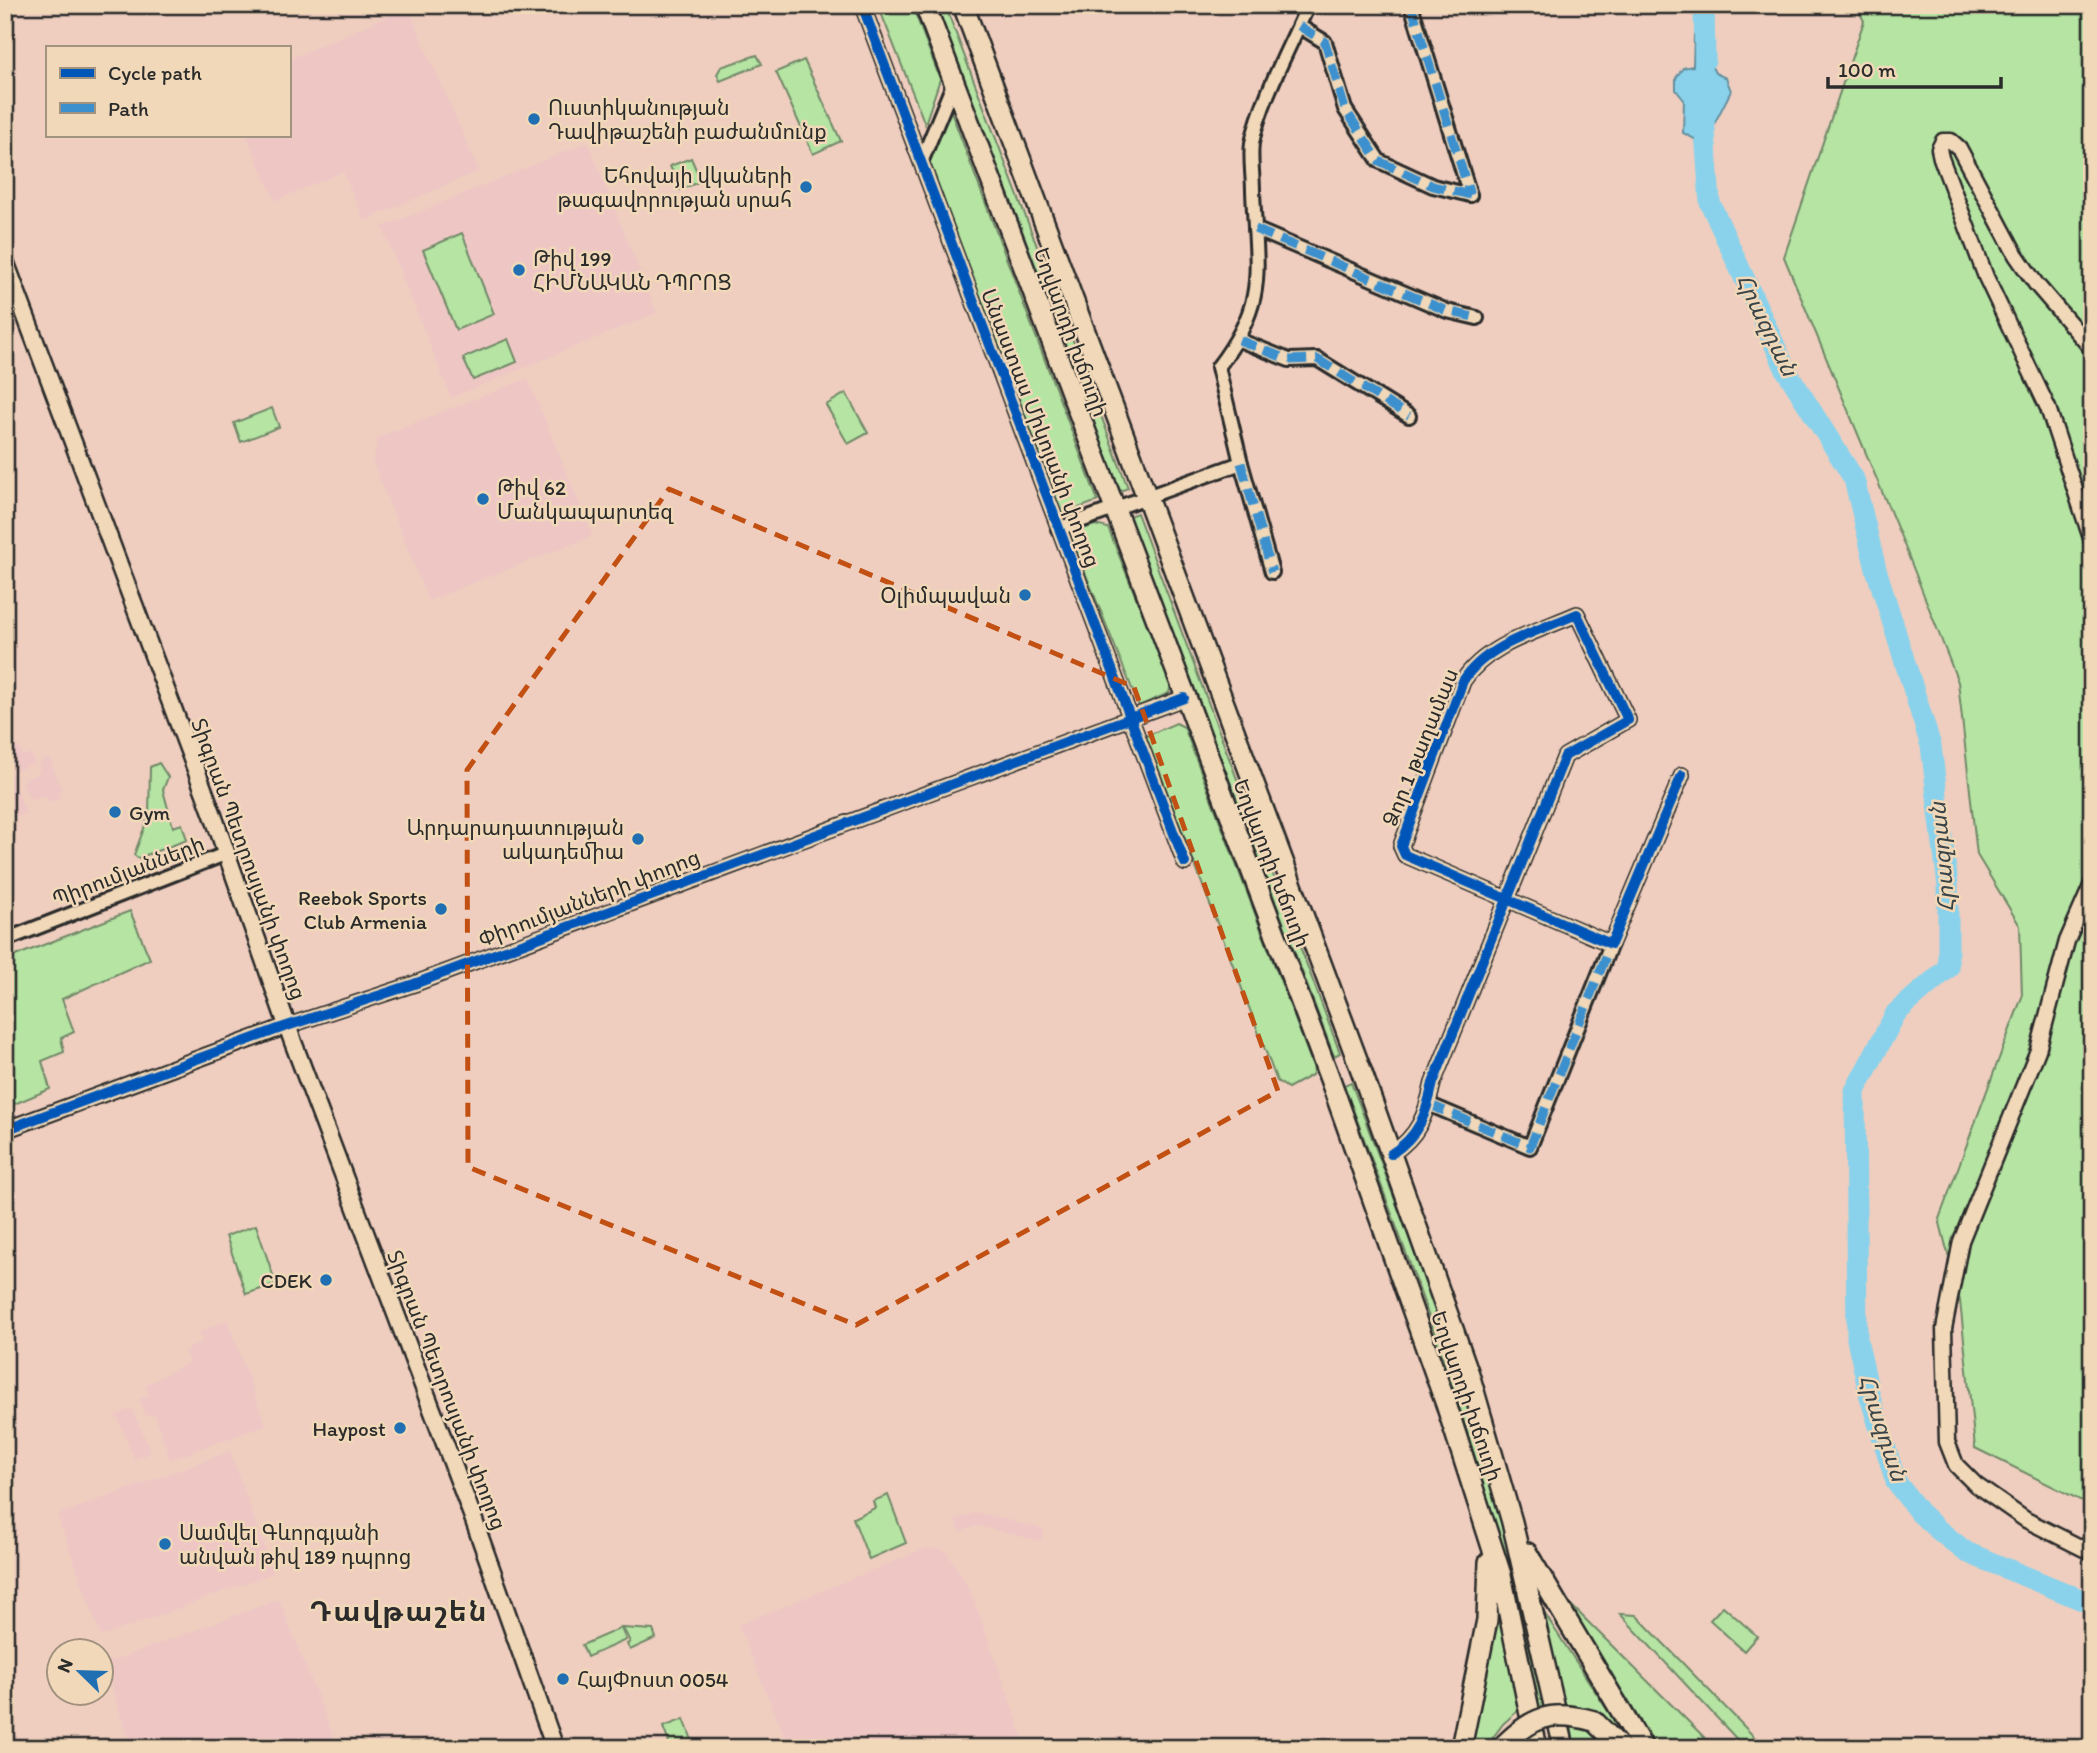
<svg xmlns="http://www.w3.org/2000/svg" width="2097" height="1753" viewBox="0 0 2097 1753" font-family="Itim,'Noto Sans Armenian',sans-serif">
  <rect width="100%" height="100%" fill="#efcebf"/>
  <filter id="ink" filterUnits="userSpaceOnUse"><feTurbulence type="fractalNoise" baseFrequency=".0143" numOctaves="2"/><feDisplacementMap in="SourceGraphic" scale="14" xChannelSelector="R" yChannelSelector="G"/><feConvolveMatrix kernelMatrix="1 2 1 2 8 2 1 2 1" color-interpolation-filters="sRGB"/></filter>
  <g filter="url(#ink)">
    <!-- built -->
    <g fill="#eec7c4">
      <path d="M408 7 479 171 364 221 343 172 275 201 246 135H289V59Z"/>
      <path d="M588 142 657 313 451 398 382 227Z"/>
      <path d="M528 378 593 536 428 601 373 463 378 437Z"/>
      <path d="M19 746 23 756 31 753 35 763 16 771 8 750Z"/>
      <path d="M46 758 50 759 62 790 57 792 60 799 48 802 46 796 29 800 22 780 37 774 40 769 38 763Z"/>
      <path d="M5 760 26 813 15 818 5 793Z"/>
      <path d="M227 1319 266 1425 170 1460 155 1415H145L139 1399 149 1396 145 1385 189 1362 184 1351 202 1342 198 1333Z"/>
      <path d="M132 1408 151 1452 135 1460 116 1415Z"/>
      <path d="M230 1451 274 1573 101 1637 57 1515Z"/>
      <path d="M976 1512 1044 1529 1041 1541 977 1526 960 1532 955 1520Z"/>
      <path d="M926 1548 942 1549 948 1553 972 1594 1027 1748H789L738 1625Z"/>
      <path d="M279 1599 338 1748H132L103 1664Z"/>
    </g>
    <!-- green -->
    <g fill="#b5e4a3" stroke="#708867" stroke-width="2">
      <path d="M878 5H912L940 79 925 124Z"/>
      <path d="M936 5H945L1075 346 1067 349Z"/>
      <path d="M1856 5H2085L2092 35V1506L1975 1448 1960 1301 1939 1219 2022 997 2020 926 1977 855 1958 682 1903 542 1784 257 1864 21Z"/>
      <path d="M757 55 762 64 720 81 717 74 721 67Z"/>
      <path d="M804 60 841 141 813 154 776 72Z"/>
      <path d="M950 109 1098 501 1060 515 929 161Z"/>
      <path d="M691 158 701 181 680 190 670 166Z"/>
      <path d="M462 233 494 314 456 330 423 250Z"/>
      <path d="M508 339 517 362 473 380 463 358Z"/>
      <path d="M1079 357 1128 488 1120 491 1070 361Z"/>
      <path d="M846 393 868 433 848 444 826 405Z"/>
      <path d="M272 408 279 427 241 442 234 423Z"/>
      <path d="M1137 513 1340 1053 1334 1056 1129 516Z"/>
      <path d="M1095 525 1108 528 1171 684 1169 693 1139 706 1072 540 1074 532Z"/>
      <path d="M1176 723 1184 727 1314 1069 1312 1075 1288 1088 1277 1081 1146 736Z"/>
      <path d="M159 763 168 777 163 790 173 827 182 824 187 840 138 858 134 855 149 815 150 767Z"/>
      <path d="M130 911 150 959 62 999 74 1032 61 1038 64 1052 42 1061 50 1089 5 1108V960Z"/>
      <path d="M1351 1082 1459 1372 1505 1526 1546 1710 1538 1712C1524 1650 1512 1587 1495 1526 1454 1376 1398 1231 1344 1085Z"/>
      <path d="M256 1225 276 1284 246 1294 226 1236Z"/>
      <path d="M888 1495 906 1543 869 1559 853 1518 875 1508 873 1501Z"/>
      <path d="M1566 1600 1715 1748H1657Z"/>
      <path d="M1499 1602 1522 1707 1503 1724 1485 1748H1469Z"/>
      <path d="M1723 1606 1757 1636 1744 1651 1710 1620Z"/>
      <path d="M1541 1608 1632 1748 1590 1711 1563 1705Z"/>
      <path d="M1620 1614 1636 1615 1765 1748H1745Z"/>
      <path d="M621 1628 626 1640 587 1657 582 1645Z"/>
      <path d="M623 1628 653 1630 656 1638 630 1650 627 1644 630 1642Z"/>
      <path d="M684 1719 695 1748H671L663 1727Z"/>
      <path d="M1571 1726 1594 1732 1610 1748H1575Z"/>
    </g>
    <!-- water -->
    <path fill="#8ad2eb" stroke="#648f9e" stroke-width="2" d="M1705 32 1714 34 1712 67 1715 73 1726 78 1731 91 1704 144 1683 133 1684 100 1676 90V78L1683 68 1693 66 1694 35Z"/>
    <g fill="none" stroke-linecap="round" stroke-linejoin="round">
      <!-- river -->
      <g stroke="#8ad2eb" stroke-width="21">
        <path d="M1704 5 1705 60"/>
        <path d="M1704 117 1710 203 1786 370 1854 479 1876 569 1931 746 1948 886V968L1896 1013 1855 1091 1857 1339 1870 1397 1896 1482 1919 1512 1936 1528 1966 1552 2092 1604"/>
      </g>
      <!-- minor casing -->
      <g stroke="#2b2b2b" stroke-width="18">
        <g id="minor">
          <path d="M862 5 1185 863"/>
          <path d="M1411 5 1470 195"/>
          <path d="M1299 26 1325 42 1345 109 1379 161 1433 186 1470 195"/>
          <path d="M922 160 954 82"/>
          <path d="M1255 229 1447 311 1477 318"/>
          <path d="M1239 340 1289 360 1317 359 1409 416"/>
          <path d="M1241 463 1272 572"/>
          <path d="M1058 529 1241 463 1218 367C1269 300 1256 270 1253 191 1253 176 1250 158 1252 143 1261 99 1290 47 1308 5"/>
          <path d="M5 940 225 854"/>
          <path d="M287 1026 414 984 1184 698"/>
          <path d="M1428 1104 1530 1147 1611 944"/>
          <path d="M1391 1154C1419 1136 1426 1115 1433 1083L1565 756 1628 720 1577 614C1539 631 1486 644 1463 681L1401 846 1405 855 1611 944 1682 775"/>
        </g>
      </g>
      <!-- tertiary casing -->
      <g stroke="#2b2b2b" stroke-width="19">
        <g id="tertiary">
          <path d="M2092 349 2036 284 2016 255 1959 148 1951 141H1943L1939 149 1941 158 1986 277 2048 408 2092 541"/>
          <path d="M2092 884 2067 941 2038 1050 1961 1241 1944 1329 1947 1442 1956 1465 1976 1485 2026 1520 2092 1553"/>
          <path d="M5 1130 287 1026"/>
        </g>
      </g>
      <!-- secondary casing -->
      <g stroke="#2b2b2b" stroke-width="21">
        <path id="secondary" d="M5 261 213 815 293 1042 472 1515 555 1748"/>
      </g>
      <!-- primary casing -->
      <g stroke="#2b2b2b" stroke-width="24">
        <g id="primary">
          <path d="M925 5 1330 1079 1446 1404 1501 1575 1537 1748"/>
          <path d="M963 5 1361 1070 1469 1374 1512 1522 1564 1748"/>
          <path d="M1527 1553 1643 1748"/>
          <path d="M1594 1721 1621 1748"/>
          <path d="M1461 1748 1487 1620 1489 1562"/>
        </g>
      </g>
      <!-- minor -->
      <use href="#minor" stroke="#f0d8b8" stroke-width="12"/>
      <!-- tertiary -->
      <use href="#tertiary" stroke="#f0d8b8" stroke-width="14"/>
      <!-- secondary -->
      <use href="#secondary" stroke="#f0d8b8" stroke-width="16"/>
      <!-- primary -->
      <use href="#primary" stroke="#f0d8b8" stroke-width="19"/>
      <!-- primary-bridge casing -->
      <g stroke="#2b2b2b" stroke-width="24" stroke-linecap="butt">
        <path id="primary-bridge" d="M1501 1748C1531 1717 1551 1709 1594 1721"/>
      </g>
      <!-- primary-bridge -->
      <use href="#primary-bridge" stroke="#f0d8b8" stroke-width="19"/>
      <!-- quiet -->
      <g stroke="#3b90cd" stroke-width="9" stroke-dasharray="18 9" stroke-linecap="butt">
        <path d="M1411 5 1470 195"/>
        <path d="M1299 26 1325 42 1345 109 1379 161 1433 186 1470 195"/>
        <path d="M1255 229 1447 311 1477 318"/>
        <path d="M1239 340 1289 360 1317 359 1409 416"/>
        <path d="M1241 463 1272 572"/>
        <path d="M1428 1104 1530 1147 1611 944"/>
      </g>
      <!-- cycleway casing -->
      <g stroke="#f0d8b8" stroke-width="15">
        <g id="cycleway">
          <path d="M862 5 1185 863"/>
          <path d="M5 1130 281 1028 414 984 1184 698"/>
          <path d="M1391 1154C1419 1136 1426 1115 1433 1083L1565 756 1628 720 1577 614C1539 631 1486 644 1463 681L1401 846 1405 855 1611 944 1682 775"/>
        </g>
      </g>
      <!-- cycleway -->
      <use href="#cycleway" stroke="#0057b8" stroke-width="10"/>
    </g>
  </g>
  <!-- marked area -->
  <path fill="none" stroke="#c25012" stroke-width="5" stroke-dasharray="14 9" stroke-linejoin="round" d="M669 489 1134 687 1278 1091 856 1325 468 1167 467 770Z"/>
  <!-- markers -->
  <g fill="#1f6fb2" stroke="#f0d8b8" stroke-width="2.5">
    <circle cx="534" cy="119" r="7"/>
    <circle cx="806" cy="187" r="7"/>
    <circle cx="519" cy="270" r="7"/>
    <circle cx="483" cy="499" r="7"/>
    <circle cx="1025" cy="595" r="7"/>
    <circle cx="115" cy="812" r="7"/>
    <circle cx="638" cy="839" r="7"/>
    <circle cx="441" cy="909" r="7"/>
    <circle cx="326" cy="1280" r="7"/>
    <circle cx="400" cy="1428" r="7"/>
    <circle cx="165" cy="1544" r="7"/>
    <circle cx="563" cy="1679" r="7"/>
  </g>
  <g text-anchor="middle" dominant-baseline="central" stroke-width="5" stroke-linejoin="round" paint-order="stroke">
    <!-- poi labels -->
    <g font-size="21" fill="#2b2b2b" stroke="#f0d8b8" text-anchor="start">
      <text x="548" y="107">Ուստիկանության<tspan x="548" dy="24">Դավիթաշենի բաժանմունք</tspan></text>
      <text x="792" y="175" text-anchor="end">Եհովայի վկաների<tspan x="792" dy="24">թագավորության սրահ</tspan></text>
      <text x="533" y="258">Թիվ 199<tspan x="533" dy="24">ՀԻՄՆԱԿԱՆ ԴՊՐՈՑ</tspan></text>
      <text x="497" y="487">Թիվ 62<tspan x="497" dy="24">Մանկապարտեզ</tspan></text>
      <text x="1011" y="595" text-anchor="end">Օլիմպավան</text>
      <text x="129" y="812">Gym</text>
      <text x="624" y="827" text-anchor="end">Արդարադատության<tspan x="624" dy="24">ակադեմիա</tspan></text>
      <text x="427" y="897" text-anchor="end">Reebok Sports<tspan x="427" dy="24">Club Armenia</tspan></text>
      <text x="312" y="1280" text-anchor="end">CDEK</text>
      <text x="386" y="1428" text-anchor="end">Haypost</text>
      <text x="179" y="1532">Սամվել Գևորգյանի<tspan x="179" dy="24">անվան թիվ 189 դպրոց</tspan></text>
      <text x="577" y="1679">ՀայՓոստ 0054</text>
    </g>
    <!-- street labels -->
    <g font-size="21" fill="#2b2b2b" stroke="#f0d8b8">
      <text transform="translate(1071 332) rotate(70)">Եղվարդի խճուղի</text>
      <text transform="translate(1041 428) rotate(69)">Անաստաս Միկոյանի փողոց</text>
      <text transform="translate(1420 747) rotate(-68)">Ձոր 1 թաղամաս</text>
      <text transform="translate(249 859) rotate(70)">Տիգրան Պետրոսյանի փողոց</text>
      <text transform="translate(1272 863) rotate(69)">Եղվարդի խճուղի</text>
      <text transform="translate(128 871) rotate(-21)">Պիրումյանների</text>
      <text transform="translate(589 898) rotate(-21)">Փիրումյանների փողոց</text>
      <text transform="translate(447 1390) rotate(69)">Տիգրան Պետրոսյանի փողոց</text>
      <text transform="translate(1467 1396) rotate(71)">Եղվարդի խճուղի</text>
    </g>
    <!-- water labels -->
    <g font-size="23" font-style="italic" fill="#394448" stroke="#f0d8b8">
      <text transform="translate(1767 325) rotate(64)">Հրազդան</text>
      <text transform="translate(1942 857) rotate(-95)">Հրազդան</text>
      <text transform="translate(1883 1428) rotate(72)">Հրազդան</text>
    </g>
    <!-- district labels -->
    <g font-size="28" font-weight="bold" letter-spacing="2" fill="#2b2b2b" stroke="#f0d8b8">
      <text x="399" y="1611">Դավթաշեն</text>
    </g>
  </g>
  <!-- margin -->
  <rect width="2097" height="1753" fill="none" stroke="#f0d8b8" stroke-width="28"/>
  <rect x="14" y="14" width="2069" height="1725" fill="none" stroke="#2b2b2b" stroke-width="2.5" filter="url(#ink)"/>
  <!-- legend -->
  <rect x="46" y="46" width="245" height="91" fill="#f0d8b8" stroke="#a19380" stroke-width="2"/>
  <rect x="60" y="68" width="35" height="10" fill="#0057b8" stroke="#a19380" stroke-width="2"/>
  <text x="108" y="80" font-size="21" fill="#2b2b2b">Cycle path</text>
  <rect x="60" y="103" width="35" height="10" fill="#3b90cd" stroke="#a19380" stroke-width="2"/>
  <text x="108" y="116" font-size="21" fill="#2b2b2b">Path</text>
  <!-- north arrow -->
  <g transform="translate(80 1672) rotate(293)"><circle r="33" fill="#f0d8b8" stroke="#a19380" stroke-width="2"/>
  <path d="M0-5L12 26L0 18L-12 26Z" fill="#1f6fb2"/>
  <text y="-10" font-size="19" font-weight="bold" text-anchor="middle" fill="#2b2b2b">N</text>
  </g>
  <!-- scale -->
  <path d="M1828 77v10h173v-10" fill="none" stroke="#2b2b2b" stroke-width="3.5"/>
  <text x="1838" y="77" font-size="21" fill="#2b2b2b" stroke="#f0d8b8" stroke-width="5" paint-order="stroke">100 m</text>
</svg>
